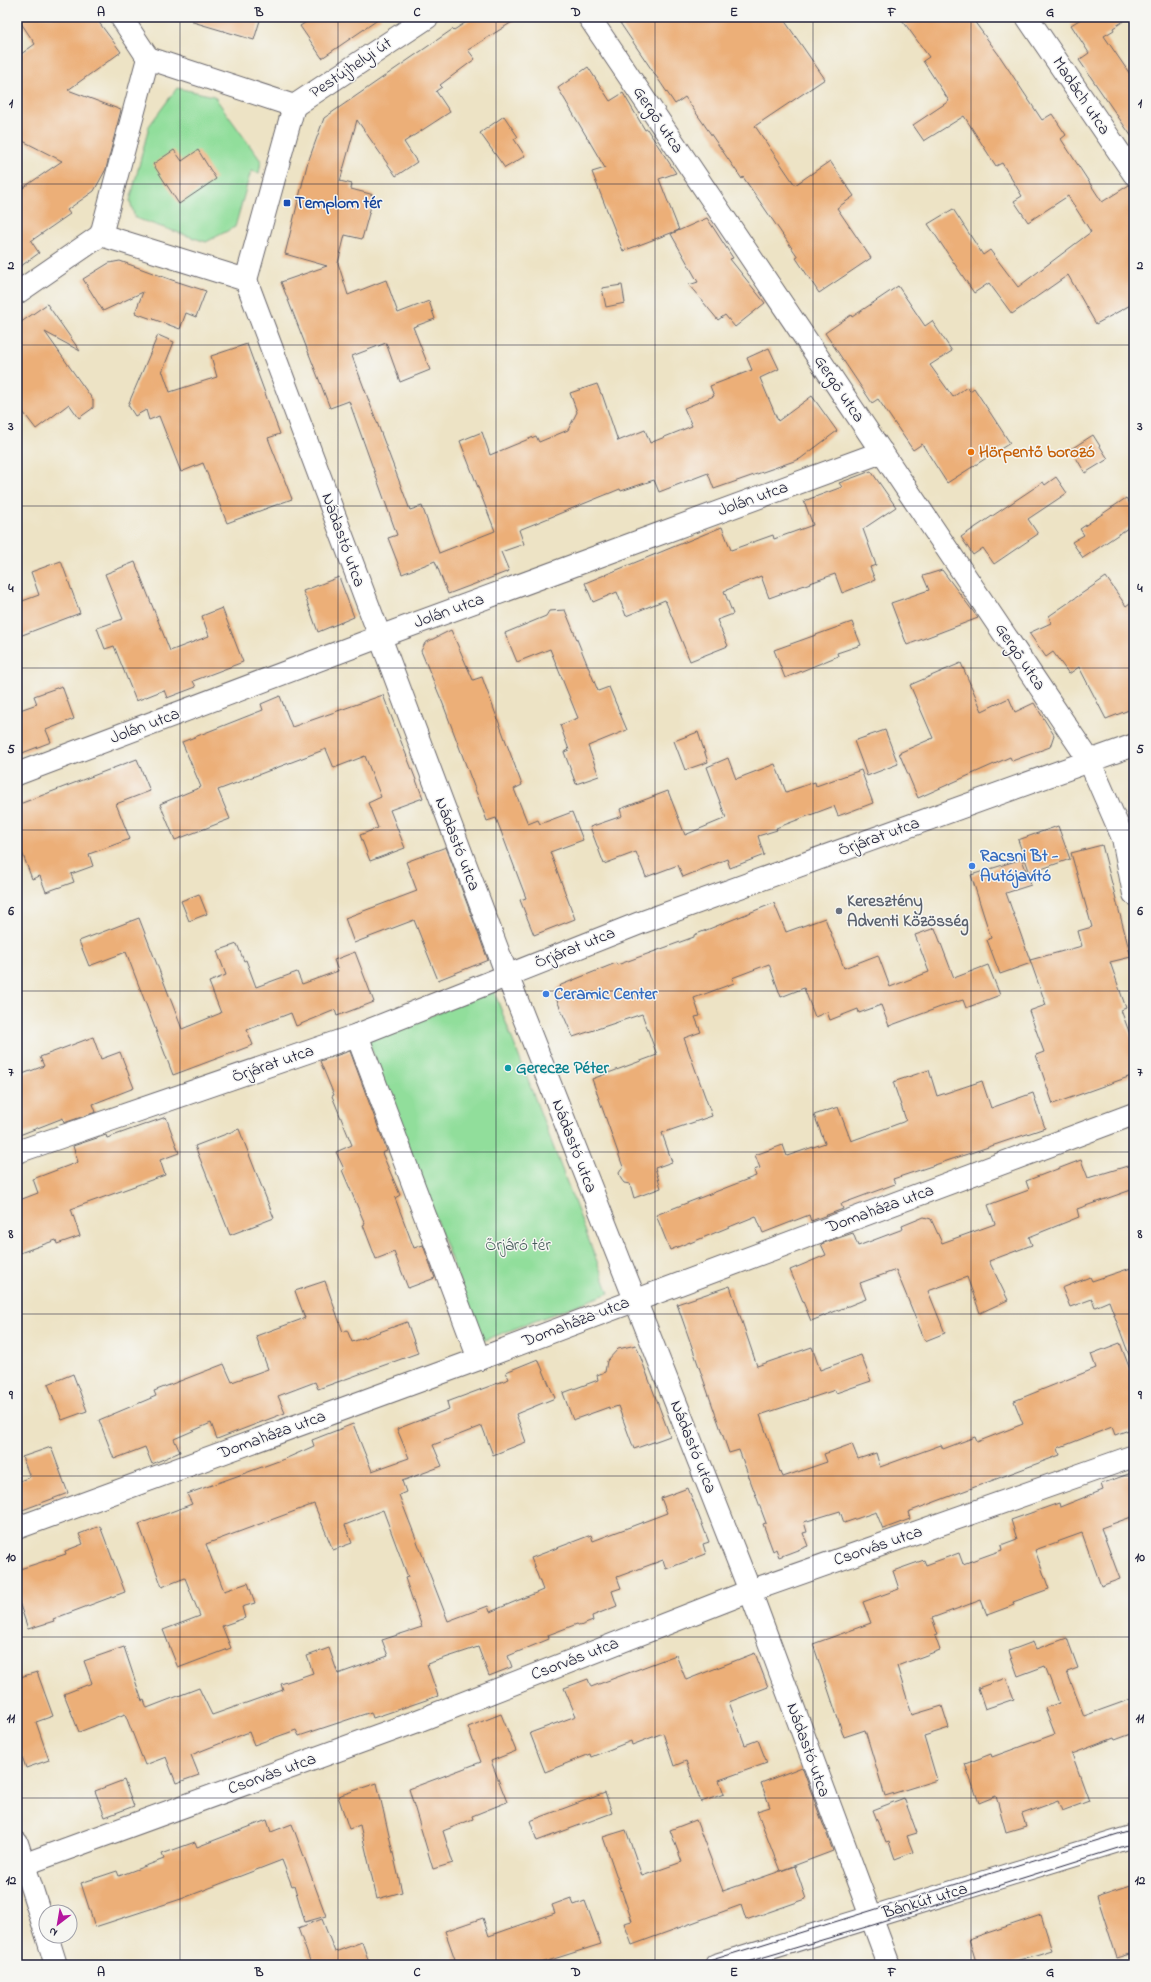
<svg xmlns="http://www.w3.org/2000/svg" width="1151" height="1982" viewBox="0 0 1151 1982" font-family="'Indie Flower',sans-serif">
  <rect width="100%" height="100%" fill="#f6f6f2"/>
  <filter id="ink" filterUnits="userSpaceOnUse"><feTurbulence type="fractalNoise" baseFrequency=".025" numOctaves="2"/><feDisplacementMap in="SourceGraphic" scale="8" xChannelSelector="R" yChannelSelector="G"/><feConvolveMatrix kernelMatrix="1 2 1 2 8 2 1 2 1" color-interpolation-filters="sRGB"/></filter>
  <filter id="wash" filterUnits="userSpaceOnUse"><feTurbulence type="fractalNoise" baseFrequency=".012" numOctaves="4" result="noise"/><feDisplacementMap in="SourceGraphic" scale="16" xChannelSelector="R" yChannelSelector="G"/><feGaussianBlur stdDeviation="0.9" result="paint"/><feColorMatrix in="noise" values="0 0 0 0 0 0 0 0 0 0 0 0 0 0 0 0 0 1.4 0 .05"/><feComposite in="paint" operator="in"/></filter>
  <g filter="url(#wash)">
    <rect width="100%" height="100%" fill="#ede3c5"/>
    <!-- green -->
    <g fill="#91de9b" stroke="#5a806b">
      <path d="M177 88 214 96 261 161 259 173 251 171 235 227 206 242 135 218 130 201 149 126Z"/>
      <path d="M494 991 609 1293 482 1341 368 1040Z"/>
    </g>
    <g id="blocks">
      <!-- building -->
      <g fill="#ecaf78">
        <path d="M17 17H95L121 52 68 90 121 110 106 169 94 191 67 210 70 214 31 241 39 253 17 269V192L62 161 17 138V57L35 44Z"/>
        <path d="M193 17H261L254 40 193 22Z"/>
        <path d="M314 17H382L322 58 300 26Z"/>
        <path d="M474 17H520L468 50 475 59 440 85 442 87 436 91 450 112 404 142 417 162 396 176 357 120 340 181 352 184 351 189 374 195 362 239 345 235 338 263 348 295 386 280 398 313 429 301 435 319 413 327 430 370 400 382 386 343 352 356 410 510 422 506 439 553 495 531 460 441 482 432 490 455 536 436 539 442 568 430 577 412 570 393 597 384 601 394H602L618 441 645 430 650 443 692 426 684 408 714 396 710 386 752 370 747 358 769 348 779 369 760 378 778 421 812 396 837 431 800 459 714 489 708 473 659 492 654 480 621 491 620 489 519 530 524 544 501 552 509 571 448 594 435 561 402 574 388 538 397 535 349 401 330 408 281 282 327 266 285 254 307 165 324 118 453 29 454 30Z"/>
        <path d="M616 17H782L825 79 755 126 795 185 830 161 854 196 837 208 871 258 819 293 796 258 798 257 743 177 742 179 685 97 675 104Z"/>
        <path d="M900 17H971L999 55 1042 120 1052 114 1066 135 1061 139 1102 202 1129 185 1134 186V303L1096 324 1068 275 1012 314 989 283 974 293 928 224 953 209 983 255 990 250 1018 287 1091 232 1068 196 1028 222 1014 201 1022 196 1002 163 996 166 964 116 924 141 913 125 949 101 923 61 929 57Z"/>
        <path d="M1084 17H1130L1113 28 1114 30 1104 36 1134 80V140L1079 60 1089 53 1071 25Z"/>
        <path d="M588 67 610 101 623 93 645 130 647 129 676 173 659 179 679 230 623 251 592 172 605 168 558 88Z"/>
        <path d="M504 116 518 137 514 139 525 156 505 168 480 133Z"/>
        <path d="M174 150 182 161 198 150 216 179 179 204 153 164Z"/>
        <path d="M707 218 733 258 730 259 765 303 735 327 725 315 718 320 689 285 698 282 671 234Z"/>
        <path d="M120 261 172 280 206 291 196 317 186 313 180 329 153 319 154 317 152 319 135 313 143 292 103 311 83 279 109 263Z"/>
        <path d="M622 285 625 303 606 307 602 288Z"/>
        <path d="M898 286 925 326 932 321 952 351 930 365 953 397 967 387 970 391 974 388 1010 443 947 483 922 444 913 450 878 399 872 403 825 333 851 315 852 317Z"/>
        <path d="M47 304 80 351 45 332 93 400V408L79 418 69 404 36 429 17 404V325Z"/>
        <path d="M158 335 174 342 162 372H163L170 392 217 377 211 356 247 344 280 434 268 438 292 499 227 523 203 463 181 472 159 416 149 420 146 410 135 416 128 405Z"/>
        <path d="M1093 435 1108 459 1085 473 1071 449Z"/>
        <path d="M871 471 896 507 863 529 876 565 870 567 875 580 842 593 835 574 769 598 761 576 724 591 733 614 717 620 728 646 690 661 665 600 626 616 617 592 593 602 585 583 722 527 731 550 773 535 774 539 813 525 804 501 842 487 839 483Z"/>
        <path d="M1056 477 1067 493 1028 519 1038 534 994 564 983 548 973 555 961 537 1043 482 1045 485Z"/>
        <path d="M1126 498 1134 509V524L1083 558 1072 542 1084 535 1080 529Z"/>
        <path d="M61 561 80 613 17 637V603L39 595 31 572Z"/>
        <path d="M135 562 170 651 209 636 202 616 222 608 243 662 193 681 196 687 167 698 164 690 136 701 114 646 105 649 97 628 123 619 105 574Z"/>
        <path d="M942 570 978 618 907 645 891 603 929 590 923 576Z"/>
        <path d="M339 577 354 617 318 632 303 591Z"/>
        <path d="M1106 577 1126 606 1134 600V708L1106 719 1079 667 1069 674 1053 652 1046 657 1029 633 1051 623 1049 616Z"/>
        <path d="M565 610 598 691 609 687 627 730 588 746 599 776 576 784 564 752 569 750 560 725 578 718 550 649 517 662 505 633 546 616 549 611Z"/>
        <path d="M852 622 861 645 837 653 838 656 785 678 774 650Z"/>
        <path d="M451 630 473 680 482 677 522 785 514 789 528 824 538 820 540 824 572 812 583 840 550 852 575 919 534 935 520 900 526 898 496 818 487 821 443 704 421 651 425 643Z"/>
        <path d="M961 663 982 711 1009 698 1015 712 1034 703 1054 735 1050 747 1012 761 1010 757 918 798 899 753 933 738 910 685Z"/>
        <path d="M62 686 74 719 46 730 51 742 17 755V711L37 704 34 696Z"/>
        <path d="M383 695 423 798 390 810 405 848 370 861 360 835 378 828 368 803 381 797 365 756 334 768 326 749 218 790 230 819 175 840 160 804 201 787 182 742 263 710 261 704 280 696 292 727Z"/>
        <path d="M885 730 898 764 867 776 854 741Z"/>
        <path d="M698 732 708 762 685 770 674 741Z"/>
        <path d="M728 758 736 779 775 764 786 792 815 782 816 786 861 770 873 803 838 816 834 806 776 828 777 830 758 836 764 855 730 868 727 859 683 877 678 865 646 877 636 852 604 864 590 827 622 816 620 809 668 791 685 835 726 818 707 767Z"/>
        <path d="M137 759 150 791 116 804 130 839 89 854 93 866 71 874 74 882 46 892 40 876 32 879 17 839V805Z"/>
        <path d="M1058 826 1070 859 1030 873 1018 840Z"/>
        <path d="M1102 845 1131 957 1110 962 1126 1008 1121 1010 1134 1045V1075L1053 1104 1036 1055 1044 1052 1029 1011 1046 1005 1030 960 1082 946 1078 931 1092 927 1071 853Z"/>
        <path d="M446 847 488 960 438 980 414 920 354 943 345 918 417 891 406 862Z"/>
        <path d="M1022 859 1031 885 1006 893 1031 963 1000 974 987 940 991 938 971 875Z"/>
        <path d="M199 894 207 914 189 921 181 901Z"/>
        <path d="M774 903 786 932 825 918 844 968 878 955 890 987 929 972 915 935 935 928 954 978 988 965 1000 995 966 1008 963 1000 946 1005 889 1026 881 1005 859 1013 858 1009 830 1020 827 1012 815 1017 804 988 781 997 769 964 732 978 734 983 694 998 700 1016 695 1017 701 1032 684 1038 712 1116 662 1133 672 1162 655 1168 661 1188 634 1198 630 1184 624 1183 621 1179 619 1173 623 1167 592 1079 657 1055 642 1014 573 1037 555 996 557 989 561 985 616 963 617 965 694 937V935Z"/>
        <path d="M139 918 182 1029 221 1013 209 982 226 975 217 951 237 944 244 961 246 960 256 987 297 972 302 984 338 971 334 960 355 952 374 1002 337 1016 335 1010 296 1026 291 1013 247 1030 253 1045 173 1075 126 952 89 966 79 941Z"/>
        <path d="M93 1037 101 1059 120 1052 134 1088 93 1104 96 1112 64 1123 63 1118 17 1136V1076L44 1066 40 1057Z"/>
        <path d="M350 1051 387 1151 382 1153 400 1195 395 1198 414 1248 423 1245 435 1278 408 1288 394 1252 376 1259 363 1225 365 1224 342 1170 344 1169 336 1152 352 1145 332 1096 334 1095 320 1061Z"/>
        <path d="M929 1070 937 1096 982 1081 991 1108 1033 1093 1045 1128 893 1179 895 1184 841 1204 843 1209 811 1221 809 1215 763 1233 756 1216 690 1243V1242L670 1250 656 1215 756 1176 754 1170 760 1168 755 1155 783 1145 787 1156 825 1143 814 1115 838 1107 851 1141 903 1122 906 1120 893 1082Z"/>
        <path d="M166 1117 179 1153 160 1160 165 1175 71 1209 80 1236 57 1244 56 1240 17 1254V1201L38 1193 33 1179 78 1162 73 1146 106 1135 107 1138Z"/>
        <path d="M239 1129 274 1218 230 1235 195 1146Z"/>
        <path d="M1081 1160 1088 1178 1134 1164V1189L1077 1209 1079 1217 1029 1237 1032 1245 989 1261 1008 1300 980 1313 967 1277 928 1291 945 1333 925 1341 896 1270 860 1283 866 1299 811 1321 790 1270 826 1255 821 1244 853 1233 858 1246 903 1229 902 1226 924 1217 931 1219 942 1243 995 1224 988 1205 1029 1190 1026 1181Z"/>
        <path d="M1134 1267V1362L1132 1363 1109 1301 1095 1307 1092 1299 1070 1307 1062 1288 1090 1277 1092 1281Z"/>
        <path d="M325 1281 343 1332 347 1330 352 1342 407 1322 418 1353 318 1389 315 1382 278 1396 285 1413 217 1439 211 1423 174 1439 180 1452 152 1464 145 1447 114 1459 99 1420 156 1396 154 1391 224 1364 232 1382 268 1369 256 1336 305 1318 295 1291Z"/>
        <path d="M730 1286 757 1366 812 1347 820 1370 861 1355 871 1381 836 1393 835 1390 760 1415 780 1472 781 1471 783 1477 827 1462 824 1454 852 1444 858 1459 876 1453 880 1467 941 1445 943 1449 975 1437 977 1442 1023 1424 1014 1401 1096 1368 1091 1354 1120 1343 1134 1380V1428L1115 1435 1112 1427 1058 1448 1060 1455 908 1512 910 1519 883 1529 876 1512 844 1523 840 1511 804 1522 807 1532 803 1533 808 1546 779 1557 776 1549 773 1551 763 1524 766 1523 739 1450 729 1453 677 1304Z"/>
        <path d="M636 1345 670 1436 634 1449 618 1406 609 1409V1407L573 1420 563 1393 598 1380 597 1375 605 1372 607 1361 618 1349Z"/>
        <path d="M538 1359 555 1398 516 1414 526 1442 493 1455 482 1426 433 1445 442 1466 402 1481 406 1492 399 1495 448 1621 488 1606 490 1612 543 1590 531 1558 591 1535 593 1541 667 1513 661 1498 688 1488 709 1542 703 1544 706 1554 666 1569 663 1560 617 1577 621 1588 612 1591 617 1606 592 1616 593 1621 580 1626 577 1624 548 1635 549 1639 508 1656 512 1667 489 1676 478 1647 427 1664 438 1696 373 1718 371 1712 299 1736 296 1730 254 1745 249 1732 191 1755 199 1775 176 1783 166 1757 145 1765 125 1714 79 1732 64 1694 92 1683 84 1661 124 1647 142 1701 144 1700 147 1708 199 1688 212 1715 283 1690 281 1684 313 1673 307 1656 329 1648 338 1674 388 1656 382 1640 422 1627 405 1578 408 1577 383 1510 345 1525 352 1543 333 1550 314 1504 206 1544 224 1591 248 1583 255 1603 242 1607 245 1618 222 1626 231 1648 178 1668 163 1630 200 1616 185 1578 162 1587 139 1524 192 1504 187 1494 287 1458 314 1446 312 1440 353 1424 372 1471 409 1458 397 1429 449 1409 447 1402 509 1379 506 1372Z"/>
        <path d="M73 1374 87 1411 62 1420 48 1384Z"/>
        <path d="M51 1447 68 1493 17 1512V1482L30 1477 22 1457Z"/>
        <path d="M1134 1472V1516L1101 1528 1120 1579 1101 1586 1082 1533 1035 1550 1049 1589 1013 1602 1014 1605 987 1615 981 1600 932 1618 938 1635 935 1636 940 1650 897 1666 912 1715 942 1706 949 1728 924 1736 937 1780 885 1796 865 1730 844 1737 813 1644 871 1623 863 1602 899 1589 893 1571 924 1560 926 1565 959 1553 963 1564 1002 1550 1001 1545 1017 1539 1011 1520 1059 1503 1060 1507 1103 1490 1101 1484Z"/>
        <path d="M100 1526 125 1592 53 1619 54 1621 28 1629 17 1596V1570L66 1554 65 1551 83 1544 79 1534Z"/>
        <path d="M1067 1638 1078 1668 1067 1672 1084 1716 1134 1698V1733L1115 1740 1114 1738 1072 1754 1089 1801 1062 1811 1058 1801 1022 1814 1026 1826 1006 1832 996 1796 979 1803 965 1764 991 1754 992 1757 1055 1734 1045 1708 1059 1703 1045 1666 1018 1676 1009 1651 1033 1642 1036 1649Z"/>
        <path d="M755 1653 768 1687 729 1702 745 1745 758 1740 767 1763 719 1780 724 1794 701 1802 686 1761 674 1766 663 1733 632 1745 631 1741 591 1757 590 1754 545 1772 530 1733 576 1716 564 1688 588 1679 591 1687 676 1655 686 1680Z"/>
        <path d="M37 1672 53 1716 36 1722 49 1760 26 1768 17 1742V1678Z"/>
        <path d="M1006 1678 1014 1699 985 1709 978 1688Z"/>
        <path d="M501 1714 516 1751 491 1761 507 1802 472 1816 473 1819 443 1831 453 1863 433 1869 409 1789 481 1762 468 1727Z"/>
        <path d="M802 1767 833 1851 780 1871 757 1811 770 1807 761 1783Z"/>
        <path d="M124 1780 134 1806 105 1817 95 1791Z"/>
        <path d="M377 1783 402 1892 377 1899 360 1825 349 1829 338 1796Z"/>
        <path d="M605 1793 612 1813 537 1841 530 1821Z"/>
        <path d="M904 1798 917 1833 907 1836 913 1852 895 1859 889 1842 886 1843 873 1810Z"/>
        <path d="M267 1820 271 1832 292 1824 326 1916 305 1922 294 1885 292 1886 282 1860 181 1899 95 1927 81 1883 117 1871 119 1876 164 1859 162 1854 195 1842 197 1847Z"/>
        <path d="M696 1820 723 1891 795 1866 806 1899 746 1920 741 1905 632 1945 624 1923 632 1921 603 1837 626 1830 642 1876 682 1862 670 1830Z"/>
        <path d="M1134 1884V1953L1117 1958 1097 1896Z"/>
        <path d="M571 1898 574 1905 585 1901 601 1944 535 1965H457L445 1931 483 1918 489 1936 555 1913 552 1905Z"/>
        <path d="M1041 1915 1052 1950 1003 1965H977L969 1939Z"/>
        <path d="M322 1919 335 1952 362 1942 370 1965H307L306 1963 310 1961 298 1928Z"/>
      </g>
    </g>
  </g>
  <g filter="url(#ink)">
    <use href="#blocks" fill-opacity="0" stroke="#69666b" stroke-width="1"/>
    <g fill="none" stroke-linecap="round" stroke-linejoin="round">
      <!-- minor casing -->
      <g stroke="#69666b" stroke-width="24">
        <g id="minor">
          <path d="M121 17 148 58"/>
          <path d="M589 17 1089 760 1123 838 1134 894"/>
          <path d="M1027 17 1134 174"/>
          <path d="M148 58 294 106"/>
          <path d="M294 106 428 17"/>
          <path d="M101 235 246 280 294 106"/>
          <path d="M101 235 148 58"/>
          <path d="M246 280 507 975 750 1591 889 1965"/>
          <path d="M17 293 101 235"/>
          <path d="M17 774 379 637 882 452"/>
          <path d="M357 1035 479 1359"/>
          <path d="M17 1152 357 1035 640 923 1134 745"/>
          <path d="M17 1528 479 1359 1134 1114"/>
          <path d="M17 1843 46 1933"/>
          <path d="M17 1867 415 1722 750 1591 1134 1456"/>
          <path d="M47 1936 56 1965"/>
          <path d="M716 1965 1134 1836"/>
        </g>
      </g>
      <!-- minor -->
      <use href="#minor" stroke="#fff" stroke-width="22"/>
      <!-- tram -->
      <g stroke="#22223b" stroke-width="1">
        <path d="M696 1965 1134 1829"/>
        <path d="M737 1965 873 1925 1134 1843"/>
      </g>
    </g>
  </g>
  <!-- grid -->
  <path fill="none" stroke="#22223b" stroke-width="1" stroke-opacity="0.55" d="M180 17V1965M338 17V1965M496 17V1965M655 17V1965M813 17V1965M971 17V1965M17 184H1134M17 345H1134M17 506H1134M17 668H1134M17 830H1134M17 991H1134M17 1152H1134M17 1314H1134M17 1476H1134M17 1637H1134M17 1798H1134"/>
  <!-- markers -->
  <rect fill="#1a4fb4" stroke="#f6f6f2" stroke-width="1.5" x="283" y="199" width="8" height="8" rx="2"/>
  <circle fill="#e8710a" stroke="#f6f6f2" stroke-width="1.5" cx="971" cy="452" r="4"/>
  <g fill="#3f7fe0" stroke="#f6f6f2" stroke-width="1.5">
    <circle cx="972" cy="866" r="4"/>
    <circle cx="546" cy="994" r="4"/>
  </g>
  <circle fill="#6b7280" stroke="#f6f6f2" stroke-width="1.5" cx="839" cy="911" r="4"/>
  <circle fill="#0f9aa8" stroke="#f6f6f2" stroke-width="1.5" cx="508" cy="1068" r="4"/>
  <g text-anchor="middle" dominant-baseline="central" stroke-width="3" stroke-linejoin="round" paint-order="stroke">
    <!-- street labels -->
    <g font-size="17" fill="#22223b" stroke="#f6f6f2">
      <text transform="translate(351 68) rotate(-34)">Pestújhelyi út</text>
      <text transform="translate(1081 96) rotate(56)">Madách utca</text>
      <text transform="translate(658 120) rotate(56)">Gergő utca</text>
      <text transform="translate(839 389) rotate(56)">Gergő utca</text>
      <text transform="translate(753 499) rotate(-20)">Jolán utca</text>
      <text transform="translate(343 540) rotate(70)">Nádastó utca</text>
      <text transform="translate(449 611) rotate(-20)">Jolán utca</text>
      <text transform="translate(1020 657) rotate(56)">Gergő utca</text>
      <text transform="translate(145 726) rotate(-21)">Jolán utca</text>
      <text transform="translate(879 837) rotate(-20)">Őrjárat utca</text>
      <text transform="translate(457 844) rotate(69)">Nádastó utca</text>
      <text transform="translate(575 948) rotate(-22)">Őrjárat utca</text>
      <text transform="translate(273 1064) rotate(-19)">Őrjárat utca</text>
      <text transform="translate(574 1146) rotate(69)">Nádastó utca</text>
      <text transform="translate(880 1209) rotate(-20)">Domaháza utca</text>
      <text transform="translate(576 1322) rotate(-21)">Domaháza utca</text>
      <text transform="translate(272 1435) rotate(-20)">Domaháza utca</text>
      <text transform="translate(693 1447) rotate(68)">Nádastó utca</text>
      <text transform="translate(878 1546) rotate(-19)">Csorvás utca</text>
      <text transform="translate(575 1659) rotate(-21)">Csorvás utca</text>
      <text transform="translate(808 1750) rotate(70)">Nádastó utca</text>
      <text transform="translate(272 1774) rotate(-20)">Csorvás utca</text>
      <text transform="translate(925 1901) rotate(-17)">Bánkút utca</text>
    </g>
    <!-- transit labels -->
    <g font-size="17" font-weight="bold" fill="#164399" stroke="#f6f6f2" text-anchor="start">
      <text x="295" y="203">Templom tér</text>
    </g>
    <!-- food labels -->
    <g font-size="17" font-weight="bold" fill="#c56008" stroke="#f6f6f2" text-anchor="start">
      <text x="979" y="452">Hörpentő borozó</text>
    </g>
    <!-- shop labels -->
    <g font-size="17" font-weight="bold" fill="#366cbe" stroke="#f6f6f2" text-anchor="start">
      <text x="980" y="856">Racsni Bt -<tspan x="980" dy="20">Autójavító</tspan></text>
      <text x="554" y="994">Ceramic Center</text>
    </g>
    <!-- worship labels -->
    <g font-size="17" font-weight="bold" fill="#5b616d" stroke="#f6f6f2" text-anchor="start">
      <text x="847" y="901">Keresztény<tspan x="847" dy="20">Adventi Közösség</tspan></text>
    </g>
    <!-- culture labels -->
    <g font-size="17" font-weight="bold" fill="#0d838f" stroke="#f6f6f2" text-anchor="start">
      <text x="516" y="1068">Gerecze Péter</text>
    </g>
    <!-- park labels -->
    <g font-size="17" fill="#435a58" stroke="#f6f6f2">
      <text x="518" y="1245">Őrjáró tér</text>
    </g>
  </g>
  <!-- margin -->
  <rect width="1151" height="1982" fill="none" stroke="#f6f6f2" stroke-width="44"/>
  <!-- north arrow -->
  <g transform="translate(58 1924) rotate(211)"><circle r="19" fill="#f6f6f2" stroke="#a1a1a9"/>
  <path d="M0-3L7 15L0 10L-7 15Z" fill="#b5179e"/>
  <text y="-6" font-size="11" font-weight="bold" text-anchor="middle" fill="#22223b">N</text>
  </g>
  <rect x="22" y="22" width="1107" height="1938" fill="none" stroke="#22223b" stroke-width="1.5"/>
  <g font-size="13" text-anchor="middle" font-weight="bold" fill="#22223b">
    <text x="101" y="16">A</text>
    <text x="259" y="16">B</text>
    <text x="417" y="16">C</text>
    <text x="576" y="16">D</text>
    <text x="734" y="16">E</text>
    <text x="892" y="16">F</text>
    <text x="1050" y="16">G</text>
    <text x="11" y="107">1</text>
    <text x="1140" y="107">1</text>
    <text x="11" y="269">2</text>
    <text x="1140" y="269">2</text>
    <text x="11" y="430">3</text>
    <text x="1140" y="430">3</text>
    <text x="11" y="592">4</text>
    <text x="1140" y="592">4</text>
    <text x="11" y="753">5</text>
    <text x="1140" y="753">5</text>
    <text x="11" y="915">6</text>
    <text x="1140" y="915">6</text>
    <text x="11" y="1076">7</text>
    <text x="1140" y="1076">7</text>
    <text x="11" y="1238">8</text>
    <text x="1140" y="1238">8</text>
    <text x="11" y="1399">9</text>
    <text x="1140" y="1399">9</text>
    <text x="11" y="1561">10</text>
    <text x="1140" y="1561">10</text>
    <text x="11" y="1722">11</text>
    <text x="1140" y="1722">11</text>
    <text x="11" y="1884">12</text>
    <text x="1140" y="1884">12</text>
    <text x="101" y="1976">A</text>
    <text x="259" y="1976">B</text>
    <text x="417" y="1976">C</text>
    <text x="576" y="1976">D</text>
    <text x="734" y="1976">E</text>
    <text x="892" y="1976">F</text>
    <text x="1050" y="1976">G</text>
  </g>
</svg>
